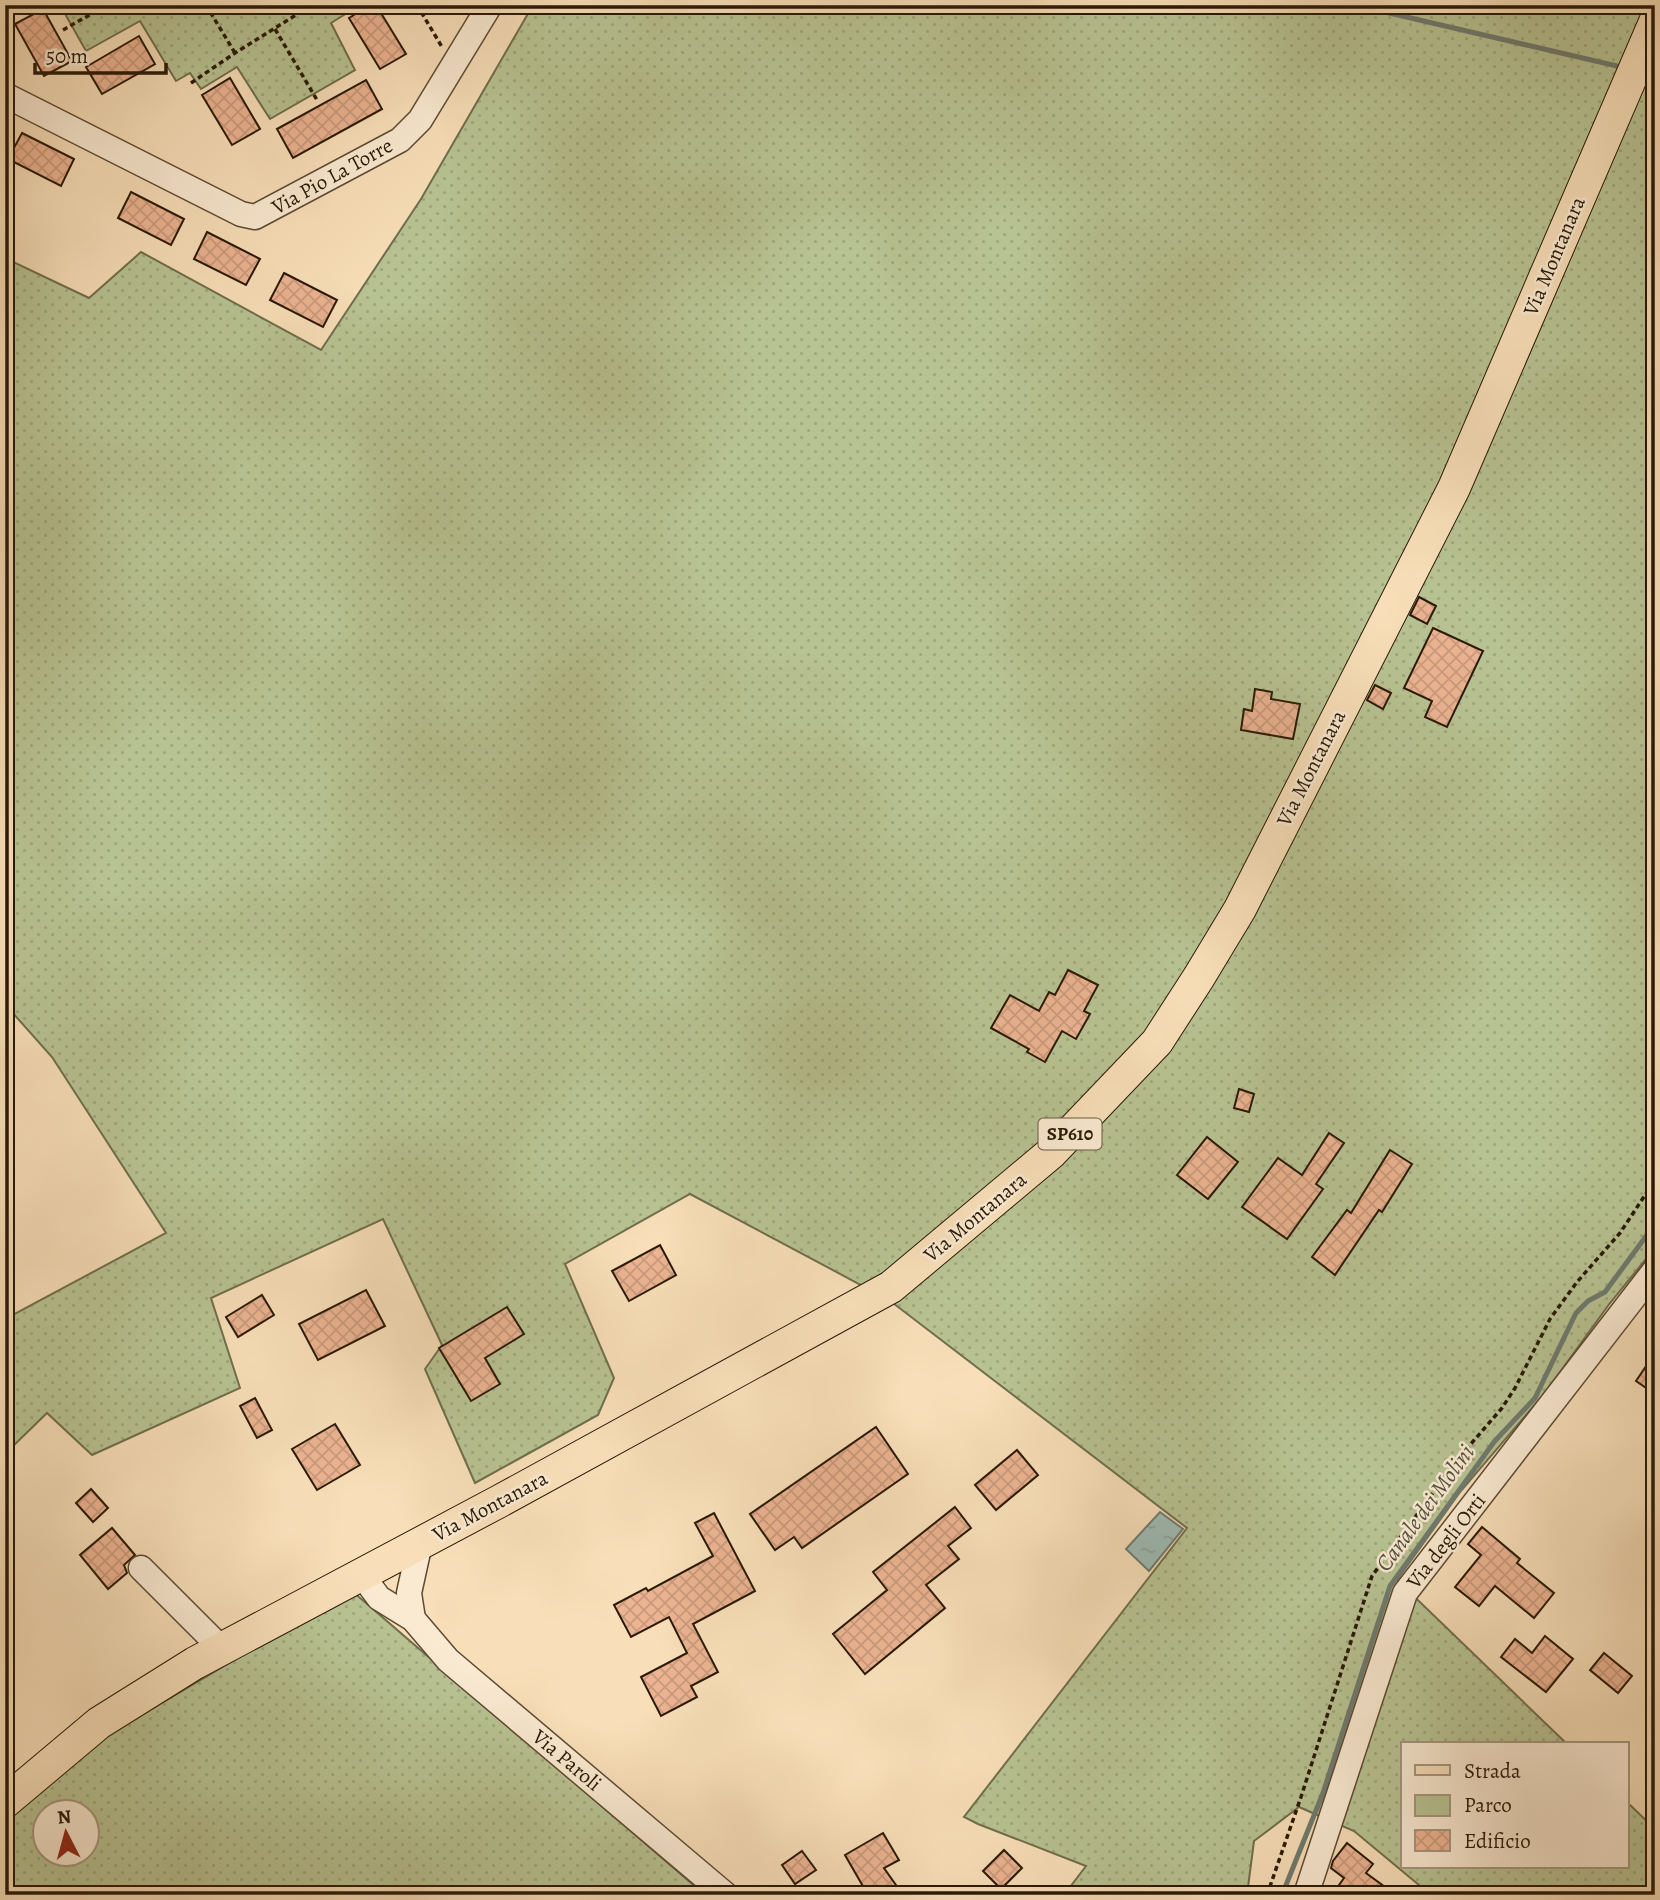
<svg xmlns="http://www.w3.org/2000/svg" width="1660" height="1900" viewBox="0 0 1660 1900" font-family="Alegreya,serif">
  <defs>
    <pattern id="green-dots" width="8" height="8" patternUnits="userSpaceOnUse" patternTransform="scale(1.75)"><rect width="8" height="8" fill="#b8c393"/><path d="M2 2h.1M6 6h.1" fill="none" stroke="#9ea77d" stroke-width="1.8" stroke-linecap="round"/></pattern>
    <pattern id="water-ripples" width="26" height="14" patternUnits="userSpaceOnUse" patternTransform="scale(1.75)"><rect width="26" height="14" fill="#9ebcb5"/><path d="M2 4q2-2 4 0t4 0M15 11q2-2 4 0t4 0" fill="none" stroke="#88a19a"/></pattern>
    <pattern id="building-cross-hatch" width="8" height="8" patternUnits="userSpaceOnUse" patternTransform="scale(1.75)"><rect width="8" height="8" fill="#ecb492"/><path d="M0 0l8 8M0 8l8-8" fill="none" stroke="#ca9a7c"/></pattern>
  </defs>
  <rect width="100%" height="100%" fill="#f8dfb9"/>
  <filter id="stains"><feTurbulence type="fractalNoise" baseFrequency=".00286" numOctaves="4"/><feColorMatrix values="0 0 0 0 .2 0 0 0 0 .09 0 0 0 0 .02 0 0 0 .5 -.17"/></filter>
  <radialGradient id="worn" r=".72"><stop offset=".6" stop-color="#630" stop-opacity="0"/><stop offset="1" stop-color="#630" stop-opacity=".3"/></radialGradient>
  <!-- green -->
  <g fill="url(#green-dots)" stroke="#706e4c" stroke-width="2" fill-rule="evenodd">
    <path d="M60 5H360L331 23 355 70 270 119 237 67 201 89 190 73 176 81 140 21 86 51Z"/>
    <path d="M533 5H1655V1248L1610 1303 1544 1394 1460 1492 1397 1580 1567 1744H1403V1867H1627V1802L1655 1829V1895H1431L1354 1831 1299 1807 1254 1841 1247 1895H1064L1086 1866 978 1824 964 1817 1187 1528 889 1300 690 1194 565 1264 614 1378 598 1415 475 1483 425 1369 442 1345 383 1219 211 1298 240 1388 92 1455 47 1413 5 1454V1319L166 1233 52 1057 11 1011 5 1010V258L89 298 141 252 321 350 421 199Z"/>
    <path d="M352 1591 705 1895H5V1816L90 1741 146 1712ZM46 1812H88V1854H46Z"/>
  </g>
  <!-- water -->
  <path fill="url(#water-ripples)" stroke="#6f7b6f" stroke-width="2" d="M1160 1512 1183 1529 1149 1571 1126 1549Z"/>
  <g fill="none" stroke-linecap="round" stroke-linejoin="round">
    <!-- stream -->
    <g stroke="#6f7b6f" stroke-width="5">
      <path d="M1355 5 1617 66"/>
      <path d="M1282 1895 1323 1793 1390 1586 1494 1442 1535 1398 1576 1313 1588 1301 1605 1292 1655 1224"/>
    </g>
  </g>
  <!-- building -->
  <g fill="url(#building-cross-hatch)" stroke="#291906" stroke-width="2">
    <path d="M370 5H376L406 54 380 69 349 18Z"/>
    <path d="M43 9 72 61 44 76 15 24Z"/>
    <path d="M139 36 155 64 102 94 86 67Z"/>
    <path d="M230 78 260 129 232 145 202 95Z"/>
    <path d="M366 80 382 109 293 158 277 129Z"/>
    <path d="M22 133 74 159 61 186 8 159Z"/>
    <path d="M131 192 184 219 171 245 118 218Z"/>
    <path d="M207 232 260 259 246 285 194 259Z"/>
    <path d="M284 273 337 300 323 327 270 300Z"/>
    <path d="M1419 597 1436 606 1427 624 1410 615Z"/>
    <path d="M1433 628 1483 651 1447 727 1425 717 1432 701 1404 688Z"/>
    <path d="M1375 685 1391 693 1383 709 1367 700Z"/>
    <path d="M1255 689 1272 692 1271 699 1300 704 1293 739 1241 730 1244 709 1252 711Z"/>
    <path d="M1068 970 1098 985 1084 1011 1090 1014 1076 1039 1062 1031 1045 1062 1027 1052 1029 1049 991 1028 1010 995 1039 1011 1049 992 1055 995Z"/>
    <path d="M1239 1089 1254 1094 1249 1112 1234 1108Z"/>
    <path d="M1329 1133 1344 1143 1316 1184 1323 1189 1287 1239 1242 1207 1278 1158 1302 1175Z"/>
    <path d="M1207 1137 1238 1162 1208 1199 1177 1175Z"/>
    <path d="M1390 1150 1412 1164 1382 1212 1379 1210 1335 1275 1312 1257 1347 1210 1351 1213Z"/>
    <path d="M660 1245 676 1275 629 1301 612 1271Z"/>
    <path d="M366 1290 385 1326 318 1360 299 1324Z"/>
    <path d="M262 1295 274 1315 238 1337 226 1317Z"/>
    <path d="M507 1307 524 1334 485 1358 500 1384 471 1401 439 1348Z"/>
    <path d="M1655 1353V1394L1636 1381Z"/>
    <path d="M255 1398 272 1430 257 1438 240 1406Z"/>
    <path d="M335 1424 360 1465 317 1490 292 1449Z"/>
    <path d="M876 1427 908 1474 802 1548 794 1537 775 1550 750 1514Z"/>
    <path d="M1017 1450 1038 1475 996 1510 975 1485Z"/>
    <path d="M91 1489 108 1508 93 1522 76 1503Z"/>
    <path d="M955 1507 971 1528 948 1546 959 1559 926 1585 945 1608 865 1674 833 1634 887 1590 873 1572Z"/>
    <path d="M714 1513 755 1591 693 1624 718 1672 691 1686 697 1697 661 1716 641 1677 687 1653 669 1617 631 1637 614 1605 646 1588 648 1591 713 1556 695 1523Z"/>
    <path d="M1482 1527 1520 1559 1517 1563 1554 1593 1534 1618 1495 1586 1479 1606 1455 1587 1481 1555 1468 1544Z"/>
    <path d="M112 1528 135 1555 124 1565 127 1573 108 1589 80 1555Z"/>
    <path d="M1545 1636 1573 1659 1546 1692 1501 1657 1515 1639 1532 1653Z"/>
    <path d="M1604 1653 1632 1676 1618 1693 1590 1670Z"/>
    <path d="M883 1833 899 1860 884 1868 903 1895H868L845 1855Z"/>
    <path d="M1347 1843 1373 1864 1366 1873 1396 1895H1332L1344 1878 1331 1868 1333 1861Z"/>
    <path d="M1004 1850 1022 1868 1001 1889 983 1871Z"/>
    <path d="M802 1851 816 1870 795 1884 782 1865Z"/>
  </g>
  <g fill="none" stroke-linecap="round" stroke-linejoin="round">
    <!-- minor casing -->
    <g stroke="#5d4a33" stroke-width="27">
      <g id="minor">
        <path d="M5 95 241 214 255 217 400 140 420 120 490 5"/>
        <path d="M141 1568 222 1649"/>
        <path d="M361 1574 379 1598 413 1619 448 1660 726 1895"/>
        <path d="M413 1619 409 1593 420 1543"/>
        <path d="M1306 1895 1405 1593 1655 1270"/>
      </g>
    </g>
    <!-- major casing -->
    <g stroke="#291906" stroke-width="34">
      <path id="major" d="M5 1802 99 1723 195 1663 498 1502 891 1287 1051 1153 1157 1042 1199 977 1240 909 1454 488 1655 22"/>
    </g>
    <!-- path -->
    <g stroke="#291906" stroke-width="3.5" stroke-dasharray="5 3.5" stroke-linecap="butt">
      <path d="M206 5 235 53"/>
      <path d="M417 5 442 47"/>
      <path d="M275 29 317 100"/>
      <path d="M63 30 107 5"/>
      <path d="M191 83 235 53 312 5"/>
      <path d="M1267 1895 1301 1797 1372 1576 1457 1460 1502 1408 1515 1388 1550 1319 1577 1282 1620 1233 1655 1180"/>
    </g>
    <!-- minor -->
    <use href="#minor" stroke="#faead2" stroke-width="24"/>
    <!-- major -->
    <use href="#major" stroke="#f8dfb9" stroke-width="32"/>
  </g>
  <g text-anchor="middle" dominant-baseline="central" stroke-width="5" stroke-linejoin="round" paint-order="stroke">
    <!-- shield labels -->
    <rect fill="#faead2" stroke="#685843" stroke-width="2" x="1038.5" y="1118.5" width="63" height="31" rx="5"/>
    <g font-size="19" font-weight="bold" fill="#291906">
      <text x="1070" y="1134">SP610</text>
    </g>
    <!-- street labels -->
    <g font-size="21" fill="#291906" stroke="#faead2">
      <text transform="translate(332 176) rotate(-29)">Via Pio La Torre</text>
      <text transform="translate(1554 256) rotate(-67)">Via Montanara</text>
      <text transform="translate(1311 768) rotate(-63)">Via Montanara</text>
      <text transform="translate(975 1217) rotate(-40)">Via Montanara</text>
      <text transform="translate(490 1506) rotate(-28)">Via Montanara</text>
      <text transform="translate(1446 1541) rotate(-52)">Via degli Orti</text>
      <text transform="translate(567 1760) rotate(40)">Via Paroli</text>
    </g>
    <!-- water labels -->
    <g font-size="23" font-style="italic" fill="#525243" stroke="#faead2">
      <text transform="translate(1425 1508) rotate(-54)">Canale dei Molini</text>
    </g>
  </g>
  <!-- margin -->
  <rect width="1660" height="1900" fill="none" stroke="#f8dfb9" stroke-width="28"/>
  <rect x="7" y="7" width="1646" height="1886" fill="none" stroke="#291906" stroke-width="3.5"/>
  <rect x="14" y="14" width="1632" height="1872" fill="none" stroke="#291906" stroke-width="2"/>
  <!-- legend -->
  <rect x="1401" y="1742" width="228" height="126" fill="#faead2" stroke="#a69680" stroke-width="2"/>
  <rect x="1415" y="1765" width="35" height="10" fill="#f8dfb9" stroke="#a69680" stroke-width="2"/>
  <text x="1464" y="1778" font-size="21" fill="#291906">Strada</text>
  <rect x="1415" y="1795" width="35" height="21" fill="#b8c393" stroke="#a69680" stroke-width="2"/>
  <text x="1464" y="1812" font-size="21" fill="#291906">Parco</text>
  <rect x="1415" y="1830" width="35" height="21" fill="url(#building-cross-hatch)" stroke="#a69680" stroke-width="2"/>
  <text x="1464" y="1848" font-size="21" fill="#291906">Edificio</text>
  <!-- north arrow -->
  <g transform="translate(66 1833) rotate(354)"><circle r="33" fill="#faead2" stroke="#a69680" stroke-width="2"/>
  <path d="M0-5L12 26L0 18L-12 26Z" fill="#8f2418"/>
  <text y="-10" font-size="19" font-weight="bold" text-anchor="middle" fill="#291906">N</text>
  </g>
  <!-- scale -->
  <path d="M35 63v10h131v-10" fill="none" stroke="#291906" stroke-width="3.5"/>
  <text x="46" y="63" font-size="21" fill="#291906" stroke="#faead2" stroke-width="5" paint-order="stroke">50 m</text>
  <rect width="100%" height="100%" filter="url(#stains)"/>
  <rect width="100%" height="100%" fill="url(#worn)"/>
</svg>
